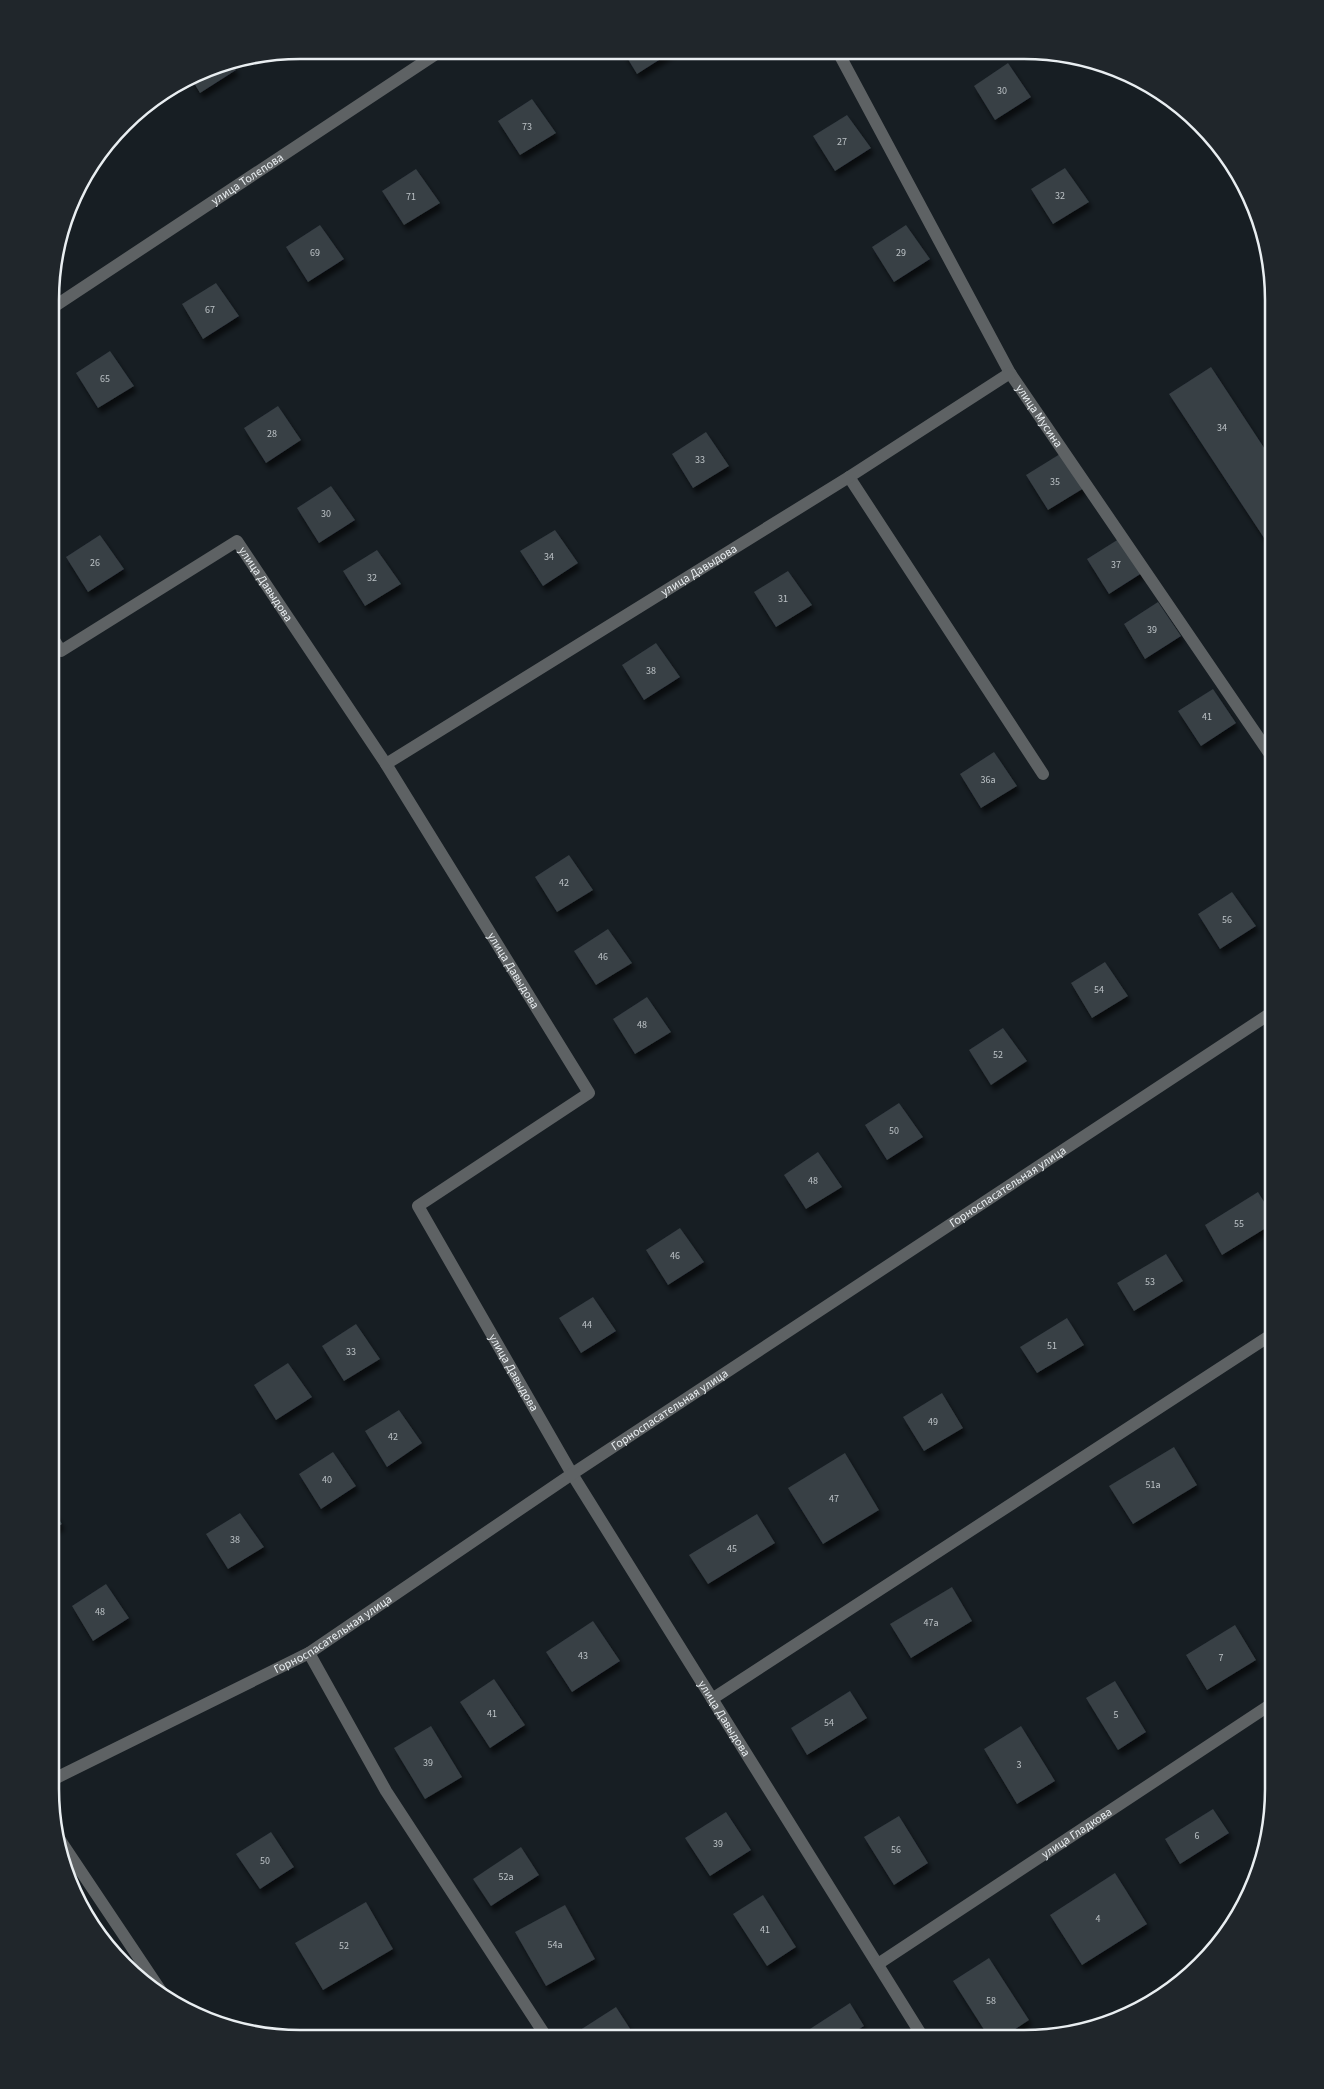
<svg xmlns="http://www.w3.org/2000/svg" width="1324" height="2089" viewBox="0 0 1324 2089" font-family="'Source Sans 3',sans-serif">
  <defs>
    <filter id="shadow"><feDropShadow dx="3" dy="5.5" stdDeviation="2.5" flood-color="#0009"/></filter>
  </defs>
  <rect width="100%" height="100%" fill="#171e23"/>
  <!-- building -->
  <g fill="#373f45" filter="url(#shadow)">
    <path d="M623 51H673L637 74Z"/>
    <path d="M1008 63 1031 97 995 120 974 86Z"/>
    <path d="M232 64 236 70 200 93 191 78 205 69Z"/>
    <path d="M532 99 556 133 520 155 498 121Z"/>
    <path d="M847 115 871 148 835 171 813 136Z"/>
    <path d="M1065 168 1089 202 1053 224 1031 189Z"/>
    <path d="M416 169 440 203 404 225 382 191Z"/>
    <path d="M320 225 344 259 308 282 286 247Z"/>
    <path d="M906 225 930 259 894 282 872 247Z"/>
    <path d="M216 283 239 316 203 339 182 304Z"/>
    <path d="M110 351 134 386 98 408 76 373Z"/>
    <path d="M1211 367 1274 463V553L1169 394Z"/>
    <path d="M278 406 301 440 266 463 244 428Z"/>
    <path d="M706 432 729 466 693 488 672 454Z"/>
    <path d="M1060 454 1084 488 1048 510 1026 475Z"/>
    <path d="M331 486 355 520 319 543 297 508Z"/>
    <path d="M555 530 578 563 543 586 520 551Z"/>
    <path d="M100 535 124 569 88 592 66 557Z"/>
    <path d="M1122 537 1145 571 1109 594 1087 559Z"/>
    <path d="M377 550 401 584 365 606 343 571Z"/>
    <path d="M788 571 812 605 776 627 754 592Z"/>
    <path d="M1158 602 1181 636 1145 659 1124 624Z"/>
    <path d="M656 643 680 677 644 700 622 665Z"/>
    <path d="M1213 689 1236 723 1201 746 1178 711Z"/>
    <path d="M994 752 1017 786 981 808 960 774Z"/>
    <path d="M569 855 593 890 557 912 535 877Z"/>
    <path d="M1232 892 1256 926 1220 949 1198 914Z"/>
    <path d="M608 929 632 963 596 985 574 951Z"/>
    <path d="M1105 962 1128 996 1092 1018 1071 983Z"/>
    <path d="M647 997 671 1032 635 1054 613 1019Z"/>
    <path d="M1003 1028 1027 1061 991 1085 969 1050Z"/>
    <path d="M899 1103 923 1137 887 1160 865 1125Z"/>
    <path d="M818 1152 842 1187 806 1209 784 1175Z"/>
    <path d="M1258 1192 1274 1218V1223L1222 1255 1205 1225Z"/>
    <path d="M680 1228 704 1262 668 1285 646 1250Z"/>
    <path d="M1166 1254 1183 1281 1134 1311 1117 1283Z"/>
    <path d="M593 1297 616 1331 581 1353 559 1318Z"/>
    <path d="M1067 1318 1084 1345 1037 1373 1020 1347Z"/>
    <path d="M356 1324 380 1359 344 1381 322 1346Z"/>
    <path d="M288 1363 312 1397 276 1420 254 1385Z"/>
    <path d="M942 1393 963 1428 924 1451 903 1417Z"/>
    <path d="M399 1410 422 1443 387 1467 365 1431Z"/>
    <path d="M1174 1447 1197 1485 1133 1524 1109 1486Z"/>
    <path d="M333 1452 356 1486 321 1509 299 1474Z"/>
    <path d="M845 1453 879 1510 823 1544 788 1488Z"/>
    <path d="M50 1507 62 1524 50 1531Z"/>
    <path d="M240 1513 264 1547 228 1569 206 1534Z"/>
    <path d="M757 1514 775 1543 708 1584 689 1555Z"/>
    <path d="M106 1584 129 1618 93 1641 72 1606Z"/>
    <path d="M952 1587 972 1621 911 1658 890 1624Z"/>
    <path d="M593 1621 620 1661 572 1692 546 1652Z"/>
    <path d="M1235 1625 1256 1660 1207 1690 1186 1655Z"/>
    <path d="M494 1679 525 1725 490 1748 460 1702Z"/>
    <path d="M1115 1681 1146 1732 1118 1750 1086 1698Z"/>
    <path d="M850 1691 867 1718 807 1755 791 1728Z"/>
    <path d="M431 1726 462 1777 425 1799 394 1748Z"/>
    <path d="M1021 1726 1055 1781 1017 1804 984 1749Z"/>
    <path d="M1273 1772V1794L1264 1779Z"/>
    <path d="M1213 1809 1229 1833 1180 1864 1165 1839Z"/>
    <path d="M726 1812 751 1850 710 1876 685 1838Z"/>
    <path d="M899 1816 928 1863 894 1885 864 1837Z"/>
    <path d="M271 1832 294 1867 260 1889 236 1854Z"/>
    <path d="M521 1847 539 1875 491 1906 473 1879Z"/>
    <path d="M1115 1873 1147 1924 1082 1965 1050 1915Z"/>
    <path d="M763 1895 796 1947 767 1966 733 1914Z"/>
    <path d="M366 1902 393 1949 323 1990 295 1943Z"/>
    <path d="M565 1905 595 1959 546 1986 515 1932Z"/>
    <path d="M989 1958 1029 2020 1000 2039H990L953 1981Z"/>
    <path d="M850 2003 864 2026 845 2038H796Z"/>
    <path d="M616 2007 636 2038H581L577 2032Z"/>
  </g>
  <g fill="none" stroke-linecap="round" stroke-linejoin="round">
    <!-- minor -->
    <g stroke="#5e6264" stroke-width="12">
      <path id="s1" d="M838 52 1010 373 1274 760"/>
      <path id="s2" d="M52 308 442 50"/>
      <path d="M849 477 1043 774"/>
      <path id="s3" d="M52 637 61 651 237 541 386 764 589 1093 418 1206 572 1474 924 2039"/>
      <path id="s4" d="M386 764 849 477 1010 373"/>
      <path d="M309 1653 386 1791 547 2038"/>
      <path d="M712 1699 1274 1333"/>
      <path id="s5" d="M50 1781 309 1653 572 1474 1274 1011"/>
      <path d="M60 1840 165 1997"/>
      <path id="s6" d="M878 1964 1273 1703"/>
    </g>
  </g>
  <g text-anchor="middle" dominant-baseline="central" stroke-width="5" stroke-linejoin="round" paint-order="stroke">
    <!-- number labels -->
    <g font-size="10" fill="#bcc2c6">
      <text x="1002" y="91">30</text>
      <text x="527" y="127">73</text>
      <text x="842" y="142">27</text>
      <text x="1060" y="196">32</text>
      <text x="411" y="197">71</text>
      <text x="315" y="253">69</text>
      <text x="901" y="253">29</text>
      <text x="210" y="310">67</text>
      <text x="105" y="379">65</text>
      <text x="1222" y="428">34</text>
      <text x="272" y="434">28</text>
      <text x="700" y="460">33</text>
      <text x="1055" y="482">35</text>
      <text x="326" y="514">30</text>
      <text x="549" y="557">34</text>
      <text x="95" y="563">26</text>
      <text x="1116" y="565">37</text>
      <text x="372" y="578">32</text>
      <text x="783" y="599">31</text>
      <text x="1152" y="630">39</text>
      <text x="651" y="671">38</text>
      <text x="1207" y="717">41</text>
      <text x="988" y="780">36а</text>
      <text x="564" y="883">42</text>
      <text x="1227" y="920">56</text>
      <text x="603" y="957">46</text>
      <text x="1099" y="990">54</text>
      <text x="642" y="1025">48</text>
      <text x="998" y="1055">52</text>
      <text x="894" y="1131">50</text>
      <text x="813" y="1181">48</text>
      <text x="1239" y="1224">55</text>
      <text x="675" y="1256">46</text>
      <text x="1150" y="1282">53</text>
      <text x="587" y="1325">44</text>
      <text x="1052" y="1346">51</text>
      <text x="351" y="1352">33</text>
      <text x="933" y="1422">49</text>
      <text x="393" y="1437">42</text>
      <text x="327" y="1480">40</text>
      <text x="1153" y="1485">51а</text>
      <text x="834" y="1499">47</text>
      <text x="235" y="1540">38</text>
      <text x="732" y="1549">45</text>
      <text x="100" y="1612">48</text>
      <text x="931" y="1623">47а</text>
      <text x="583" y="1656">43</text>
      <text x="1221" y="1658">7</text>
      <text x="492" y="1714">41</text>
      <text x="1116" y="1715">5</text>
      <text x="829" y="1723">54</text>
      <text x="428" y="1763">39</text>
      <text x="1019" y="1765">3</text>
      <text x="1197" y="1836">6</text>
      <text x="718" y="1844">39</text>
      <text x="896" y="1850">56</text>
      <text x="265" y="1861">50</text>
      <text x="506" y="1877">52а</text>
      <text x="1098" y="1919">4</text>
      <text x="765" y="1930">41</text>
      <text x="555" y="1945">54а</text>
      <text x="344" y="1946">52</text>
      <text x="991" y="2001">58</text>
    </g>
    <!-- street labels -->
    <g font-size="12" fill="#e9eef1" stroke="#0e151a">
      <text stroke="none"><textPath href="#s2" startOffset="234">улица Толепова</textPath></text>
      <text stroke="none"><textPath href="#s1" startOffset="416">улица Мусина</textPath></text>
      <text stroke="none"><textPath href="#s4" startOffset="368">улица Давыдова</textPath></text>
      <text stroke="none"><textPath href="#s3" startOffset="276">улица Давыдова</textPath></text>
      <text stroke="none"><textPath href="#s3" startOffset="735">улица Давыдова</textPath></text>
      <text stroke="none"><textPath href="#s5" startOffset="1129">Горноспасательная улица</textPath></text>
      <text stroke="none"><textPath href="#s3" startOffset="1276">улица Давыдова</textPath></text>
      <text stroke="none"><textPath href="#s5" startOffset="724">Горноспасательная улица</textPath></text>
      <text stroke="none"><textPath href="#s5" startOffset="319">Горноспасательная улица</textPath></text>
      <text stroke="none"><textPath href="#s3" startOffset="1681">улица Давыдова</textPath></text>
      <text stroke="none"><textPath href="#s6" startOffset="238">улица Гладкова</textPath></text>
    </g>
  </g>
  <!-- crop -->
  <path d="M0 0H1324V2089H0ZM300 59H1024A241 241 0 0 1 1265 300V1789A241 241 0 0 1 1024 2030H300A241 241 0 0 1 59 1789V300A241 241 0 0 1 300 59Z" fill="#20262b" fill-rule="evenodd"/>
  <path fill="none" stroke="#e9eef1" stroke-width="2.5" d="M300 59H1024A241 241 0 0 1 1265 300V1789A241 241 0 0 1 1024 2030H300A241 241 0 0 1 59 1789V300A241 241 0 0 1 300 59Z"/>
</svg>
